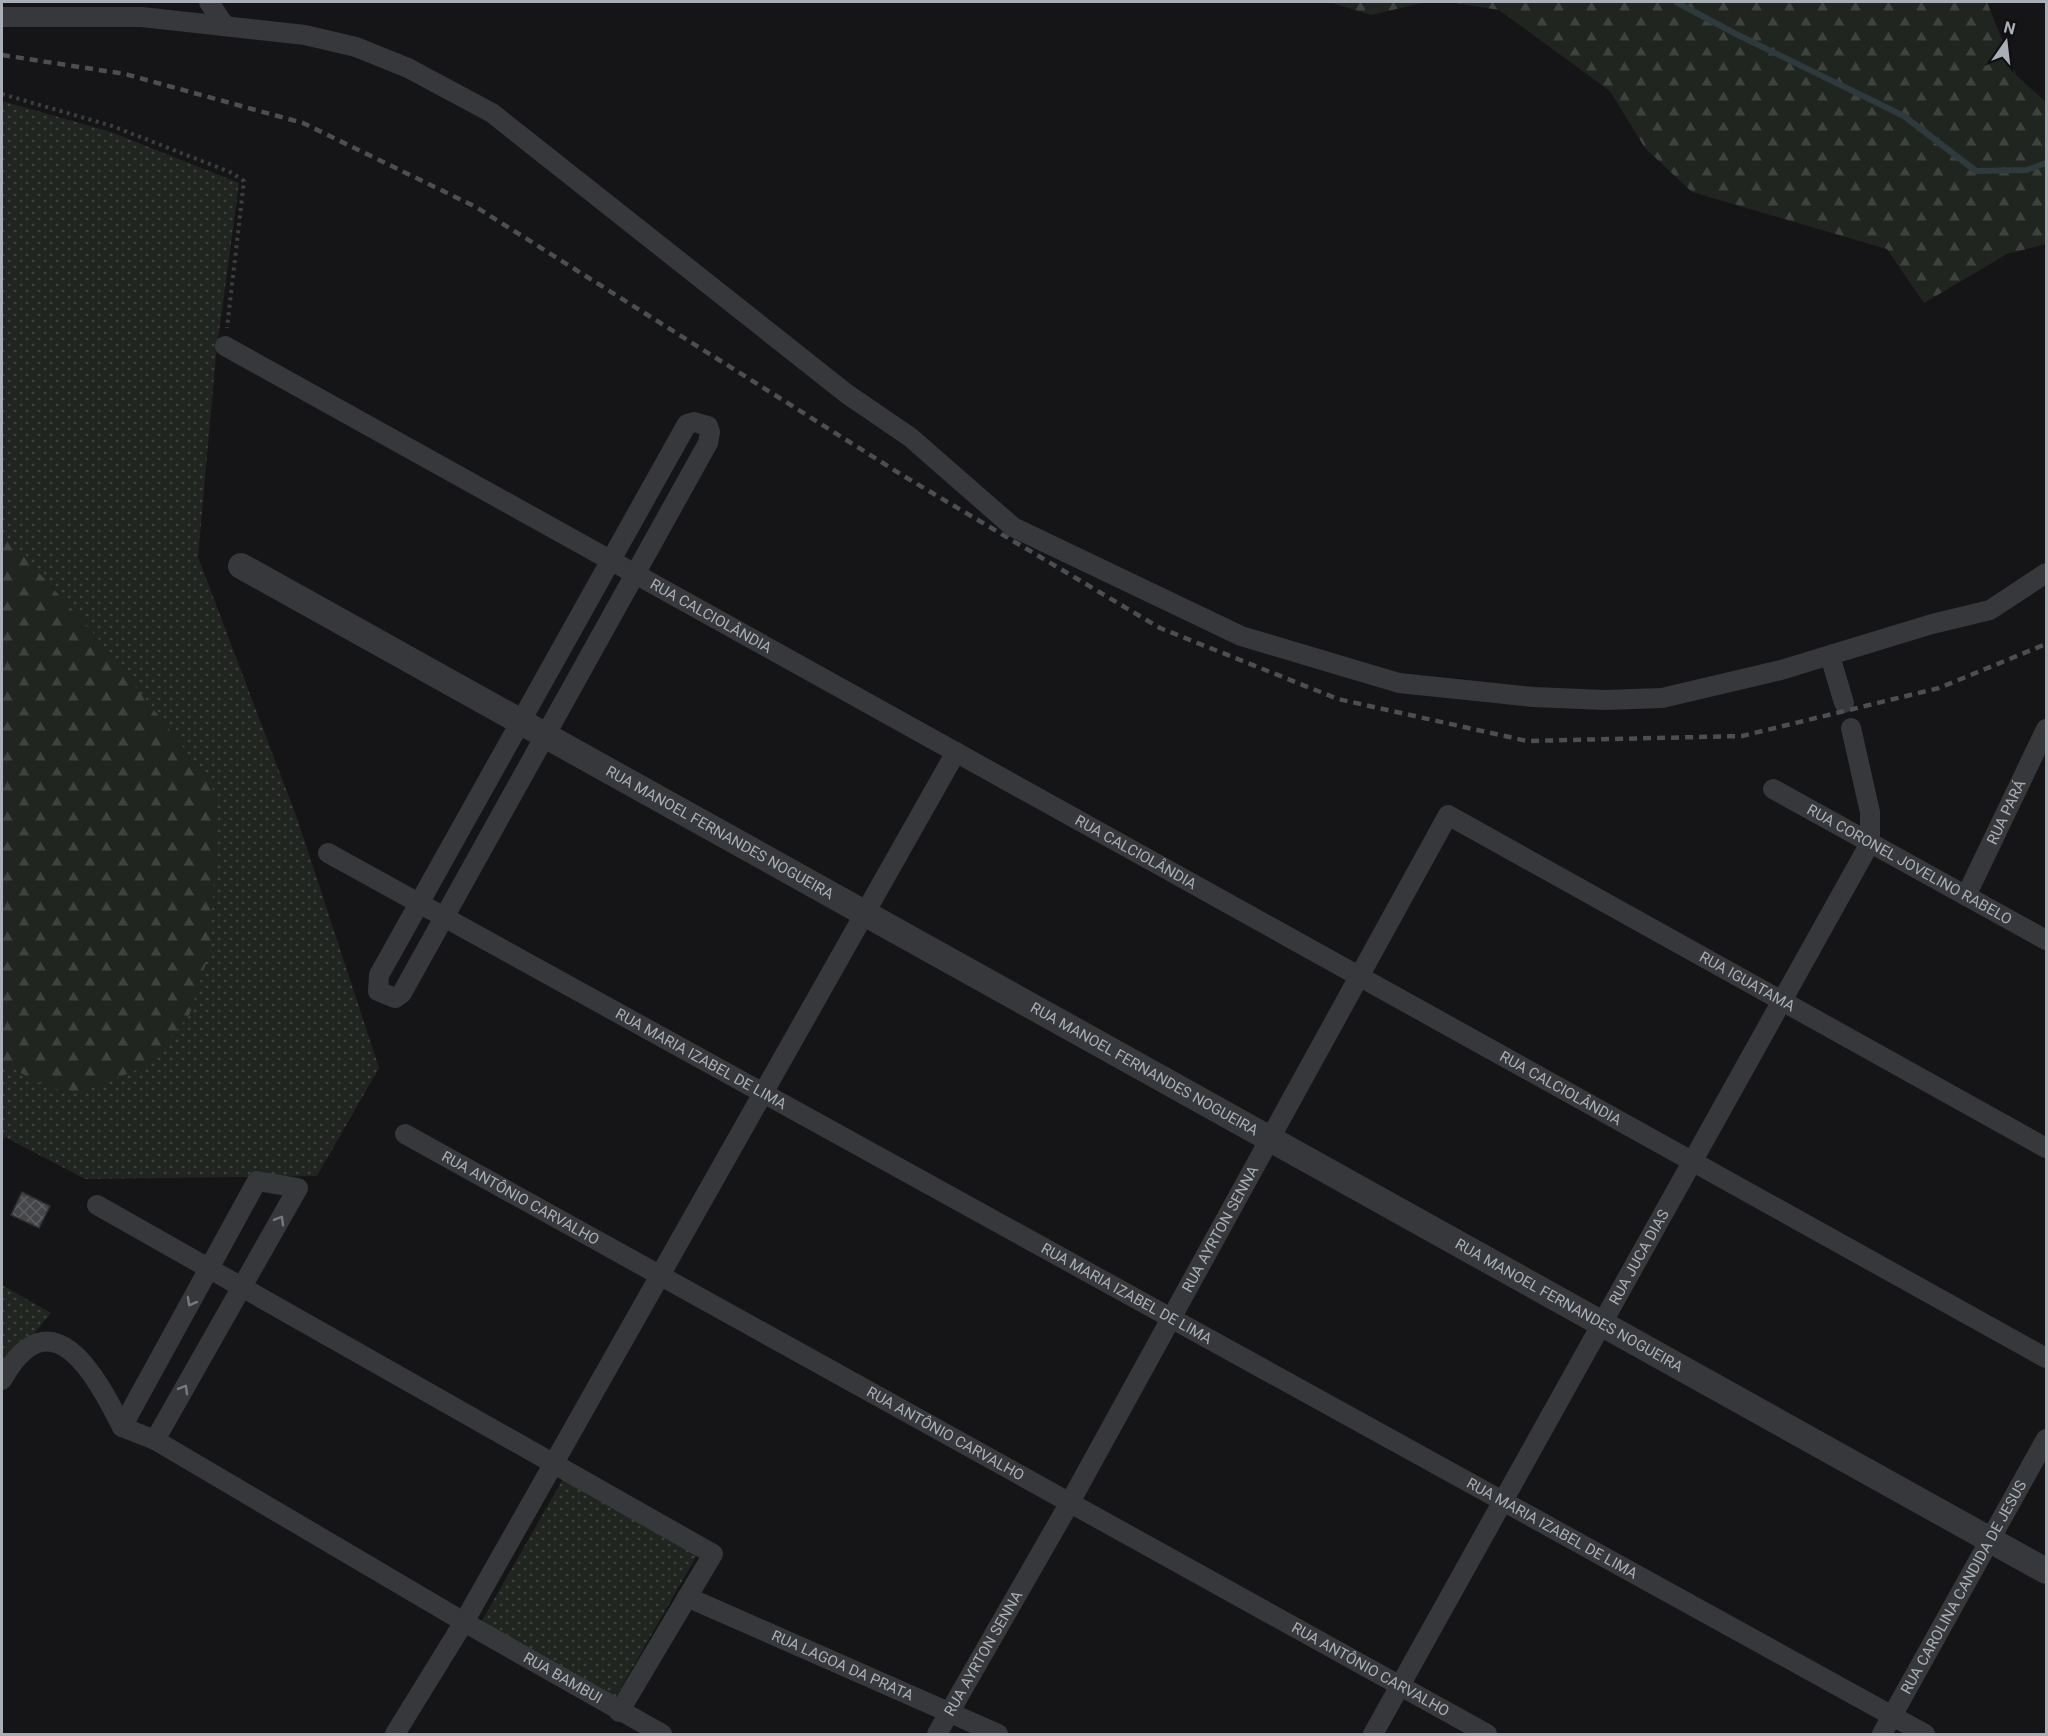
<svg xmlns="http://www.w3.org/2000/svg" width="2048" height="1736" viewBox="0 0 2048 1736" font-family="Roboto,sans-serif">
  <defs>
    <pattern id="grass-dots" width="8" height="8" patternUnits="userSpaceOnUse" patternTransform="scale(1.5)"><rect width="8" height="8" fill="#20261f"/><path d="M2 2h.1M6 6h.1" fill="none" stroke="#3e433d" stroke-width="1.8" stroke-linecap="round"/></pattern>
    <pattern id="forest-firs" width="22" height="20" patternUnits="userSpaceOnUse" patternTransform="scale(1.5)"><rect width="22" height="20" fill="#20261f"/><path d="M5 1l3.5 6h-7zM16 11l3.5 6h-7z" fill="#3e433d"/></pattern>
    <pattern id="building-cross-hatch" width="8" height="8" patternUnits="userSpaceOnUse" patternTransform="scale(1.5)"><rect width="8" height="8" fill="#444649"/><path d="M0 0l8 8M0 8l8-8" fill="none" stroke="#5c5e61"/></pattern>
  </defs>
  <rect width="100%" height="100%" fill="#151517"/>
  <!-- grass -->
  <g fill="url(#grass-dots)">
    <path d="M2 101 111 132 239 183 216 355 198 557 298 821 379 1068 317 1176 85 1179 5 1137 2 1143Z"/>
    <path d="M2 1285 51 1313 2 1373Z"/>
    <path d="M563 1479 697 1555 614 1700 480 1624Z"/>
  </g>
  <!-- forest -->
  <g fill="url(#forest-firs)">
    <path d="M1329 2H1426L1371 15Z"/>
    <path d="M1449 2H1987L2016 75 2046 102V244L2007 254 1924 303 1887 249 1692 192 1645 148 1610 91 1499 10Z"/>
    <path d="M2 532 96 636 212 784 218 821 209 954 189 1016 144 1067 82 1092 51 1089 2 1063Z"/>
  </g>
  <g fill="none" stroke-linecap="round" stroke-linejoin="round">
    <!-- stream -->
    <path stroke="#2f3a3e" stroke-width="6" d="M1676 2 1738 35 1904 116 1976 171 2027 170 2046 163"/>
  </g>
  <!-- building -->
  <path fill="url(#building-cross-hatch)" stroke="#2f3032" stroke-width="1.5" d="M22 1192 50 1206 39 1228 11 1215Z"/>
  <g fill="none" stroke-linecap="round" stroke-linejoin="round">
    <!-- path -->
    <path stroke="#3c3f42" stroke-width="4" stroke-dasharray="3 4.5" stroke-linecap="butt" d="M2 94 112 126 230 172 244 181 227 328"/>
    <!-- minor -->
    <g stroke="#36383b" stroke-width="20">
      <path d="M209 2 224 25"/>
      <path d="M2 17H142L305 35 356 47 408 68 492 113 847 394 910 437 1013 527 1241 636 1399 683 1533 697 1605 700 1662 698 1781 670 1932 624 1990 610 2046 573"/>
      <path id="s1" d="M225 346 2046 1358"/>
      <path d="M694 422 708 426 710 432 708 443 402 993 395 998 378 991 379 975 687 424Z"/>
      <path d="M1830 656 1844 703"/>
      <path id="s2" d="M1773 789 2046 940"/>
      <path id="s3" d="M328 853 1925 1734"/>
      <path id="s4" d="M1966 896 2046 729"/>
      <path id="s5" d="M405 1134 1487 1734"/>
      <path d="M97 1205 713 1554 619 1712"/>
      <path id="s6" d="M2 1380C51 1292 96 1375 122 1427L155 1440 464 1622 662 1734"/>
      <path d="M122 1427 257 1181 298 1188 155 1440"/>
      <path id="s7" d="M687 1597 998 1734"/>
      <path d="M395 1734 464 1622 956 752"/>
      <path id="s8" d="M937 1734 1069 1504 1448 815 2046 1148"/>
      <path id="s9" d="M1373 1734 1870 843V812L1851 728"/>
      <path id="s10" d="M1882 1734 2046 1439"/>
    </g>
    <!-- tertiary -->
    <path stroke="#36383b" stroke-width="26" id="s11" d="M241 566 2046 1571"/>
    <!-- rail -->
    <path stroke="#4b4f52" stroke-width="4.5" stroke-dasharray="8 6" stroke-linecap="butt" d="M2 55 125 74 303 123 476 207 902 475 1160 628 1338 699 1527 741 1742 736 1939 688 2046 644"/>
  </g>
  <!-- one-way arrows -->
  <defs><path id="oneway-chevron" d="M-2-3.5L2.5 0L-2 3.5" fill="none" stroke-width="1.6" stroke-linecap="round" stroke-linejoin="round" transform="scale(1.5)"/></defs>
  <g stroke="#75797f">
    <use href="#oneway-chevron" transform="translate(280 1220) rotate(-60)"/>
    <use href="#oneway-chevron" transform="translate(191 1302) rotate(119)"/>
    <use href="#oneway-chevron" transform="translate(184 1389) rotate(-60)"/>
  </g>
  <g text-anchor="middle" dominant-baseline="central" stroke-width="4.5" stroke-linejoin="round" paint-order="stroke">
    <!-- street labels -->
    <g font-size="15" fill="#a8afb6" stroke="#101012">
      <text stroke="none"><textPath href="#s1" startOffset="556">RUA CALCIOLÂNDIA</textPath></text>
      <text stroke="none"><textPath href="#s4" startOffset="93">RUA PARÁ</textPath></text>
      <text stroke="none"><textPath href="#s11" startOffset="548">RUA MANOEL FERNANDES NOGUEIRA</textPath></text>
      <text stroke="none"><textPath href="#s1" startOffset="1042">RUA CALCIOLÂNDIA</textPath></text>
      <text stroke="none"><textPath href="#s2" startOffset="156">RUA CORONEL JOVELINO RABELO</textPath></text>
      <text stroke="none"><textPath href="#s8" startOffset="1394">RUA IGUATAMA</textPath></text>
      <text stroke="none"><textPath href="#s3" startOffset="426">RUA MARIA IZABEL DE LIMA</textPath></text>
      <text stroke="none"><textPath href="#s11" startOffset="1034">RUA MANOEL FERNANDES NOGUEIRA</textPath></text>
      <text stroke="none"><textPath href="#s1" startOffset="1528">RUA CALCIOLÂNDIA</textPath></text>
      <text stroke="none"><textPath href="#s5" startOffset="132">RUA ANTÔNIO CARVALHO</textPath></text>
      <text stroke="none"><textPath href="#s8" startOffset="579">RUA AYRTON SENNA</textPath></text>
      <text stroke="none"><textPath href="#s9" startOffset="546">RUA JUCA DIAS</textPath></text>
      <text stroke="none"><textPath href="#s3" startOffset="912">RUA MARIA IZABEL DE LIMA</textPath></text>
      <text stroke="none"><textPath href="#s11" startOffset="1520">RUA MANOEL FERNANDES NOGUEIRA</textPath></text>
      <text stroke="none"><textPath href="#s5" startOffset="618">RUA ANTÔNIO CARVALHO</textPath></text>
      <text stroke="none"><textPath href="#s3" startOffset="1398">RUA MARIA IZABEL DE LIMA</textPath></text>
      <text stroke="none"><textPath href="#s10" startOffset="168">RUA CAROLINA CANDIDA DE JESUS</textPath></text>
      <text stroke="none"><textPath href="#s8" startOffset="93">RUA AYRTON SENNA</textPath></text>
      <text stroke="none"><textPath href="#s7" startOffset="170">RUA LAGOA DA PRATA</textPath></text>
      <text stroke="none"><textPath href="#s5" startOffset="1104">RUA ANTÔNIO CARVALHO</textPath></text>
      <text stroke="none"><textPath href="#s6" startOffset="688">RUA BAMBUI</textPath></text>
    </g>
  </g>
  <!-- border -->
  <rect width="2048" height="1736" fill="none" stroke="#a8afb6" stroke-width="6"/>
  <!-- north arrow -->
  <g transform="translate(2006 42) rotate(14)" stroke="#101012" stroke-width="4.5" paint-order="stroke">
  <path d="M0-4.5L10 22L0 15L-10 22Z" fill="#a8afb6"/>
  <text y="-9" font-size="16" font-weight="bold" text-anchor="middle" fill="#a8afb6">N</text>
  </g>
</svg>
